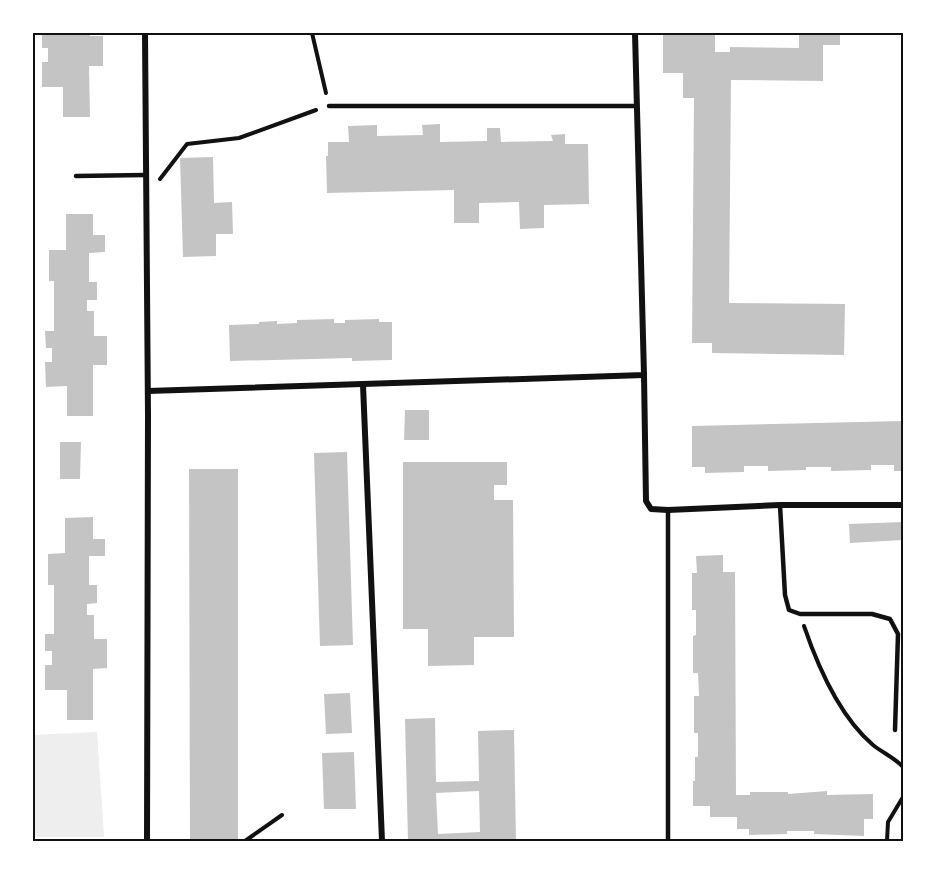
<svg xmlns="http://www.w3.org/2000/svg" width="936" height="874" viewBox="0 0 936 874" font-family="'Sofia Sans Condensed',sans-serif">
  <rect width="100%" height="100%" fill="#fff"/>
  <!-- green -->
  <path fill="#eee" d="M97 732 104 837H33V735Z"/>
  <!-- building -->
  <g fill="#c4c4c4" fill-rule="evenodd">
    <path d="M42 33H90V36H103V66H89L90 117H63V87H42V62H48V48H42Z"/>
    <path d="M663 33H715V52H730V47L799 48V33H840V45H823V81L731 80 729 303 845 304 844 355 712 353V343H692L694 98H683V73H663Z"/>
    <path d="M440 124V142L487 141V128H500L501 142 553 141 551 135 565 134V144H588L589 204 544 205V228L520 229 519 202 479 203V223H454V190L327 193 326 156H328V142H349L348 126 377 125V136L423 135 422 125Z"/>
    <path d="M213 157 214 203 232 202 233 234H216V256L183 257 180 158Z"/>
    <path d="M66 214H93V235H105V252L89 253V282H97V300H87V311H94V336H107V365H93V416H67V386L46 387 45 362H52V348H46L45 331H54V281H49V250H66Z"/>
    <path d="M334 319V323H345V320L379 319V322H392V360L352 361V358L230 361 229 325 259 324V322L277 321V324L297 323V320Z"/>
    <path d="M405 410H429V440H404Z"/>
    <path d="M903 421V471H894V465H871V470L831 471V467H806V470L768 471V466H744V472L705 473V467H692V426Z"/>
    <path d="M60 442H81L80 479H60Z"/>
    <path d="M347 452 353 645 320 646 314 453Z"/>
    <path d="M403 462H507V485H494V500H513L514 637H474V665L428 666V629H403Z"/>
    <path d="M189 469H238V841H190Z"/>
    <path d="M93 517V539H105V556H89V585H97V603L87 604V615H94V639H107V668L93 669V720H67V690H45V665H52V651H45V634H54V585H48V554L65 553V518Z"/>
    <path d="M903 522V540L850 543 849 524Z"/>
    <path d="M723 555V572H735L736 795H750V792H788V794L827 791V795L873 794V819H864V836L814 834V831H787V834L749 835V829H737V817H710V806H693V781H695V757H698V733H694V696H699L698 673H693V636L696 635V610H692V573H697L696 556Z"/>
    <path d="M350 693 352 733 326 734 324 694Z"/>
    <path d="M435 718 436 782 479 781 478 731 514 730 516 841H408L405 719ZM479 791 480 832 438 834 436 793Z"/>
    <path d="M354 752 356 809H324L322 753Z"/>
  </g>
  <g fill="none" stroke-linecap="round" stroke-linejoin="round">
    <!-- path -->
    <g stroke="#111" stroke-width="4">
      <path d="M312 33 326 93"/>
      <path d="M160 179 187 144 239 138 316 110"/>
      <path d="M804 626C818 667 839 716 873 745 883 753 895 758 903 767"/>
      <path d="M245 841 282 815"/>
      <path d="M887 841 888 822 903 797"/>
    </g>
    <!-- service -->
    <g stroke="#111" stroke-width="4.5">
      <path d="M329 106H636"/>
      <path d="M76 176 146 175"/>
      <path d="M780 505 785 595 789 610 800 614H872L890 619 898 634 895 730"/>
      <path d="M668 841V510"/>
    </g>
    <!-- minor -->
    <g stroke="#111" stroke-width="6">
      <path d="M145 33 148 415 147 841"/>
      <path d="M644 375 646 501 651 509 668 510 780 505H903"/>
      <path d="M363 385 382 841"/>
      <path d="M148 391 644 375 635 33"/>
    </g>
  </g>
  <!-- border -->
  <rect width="936" height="874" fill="none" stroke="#ffffff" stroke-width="69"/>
  <rect x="34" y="34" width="868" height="806" fill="none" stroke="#111" stroke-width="2"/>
</svg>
